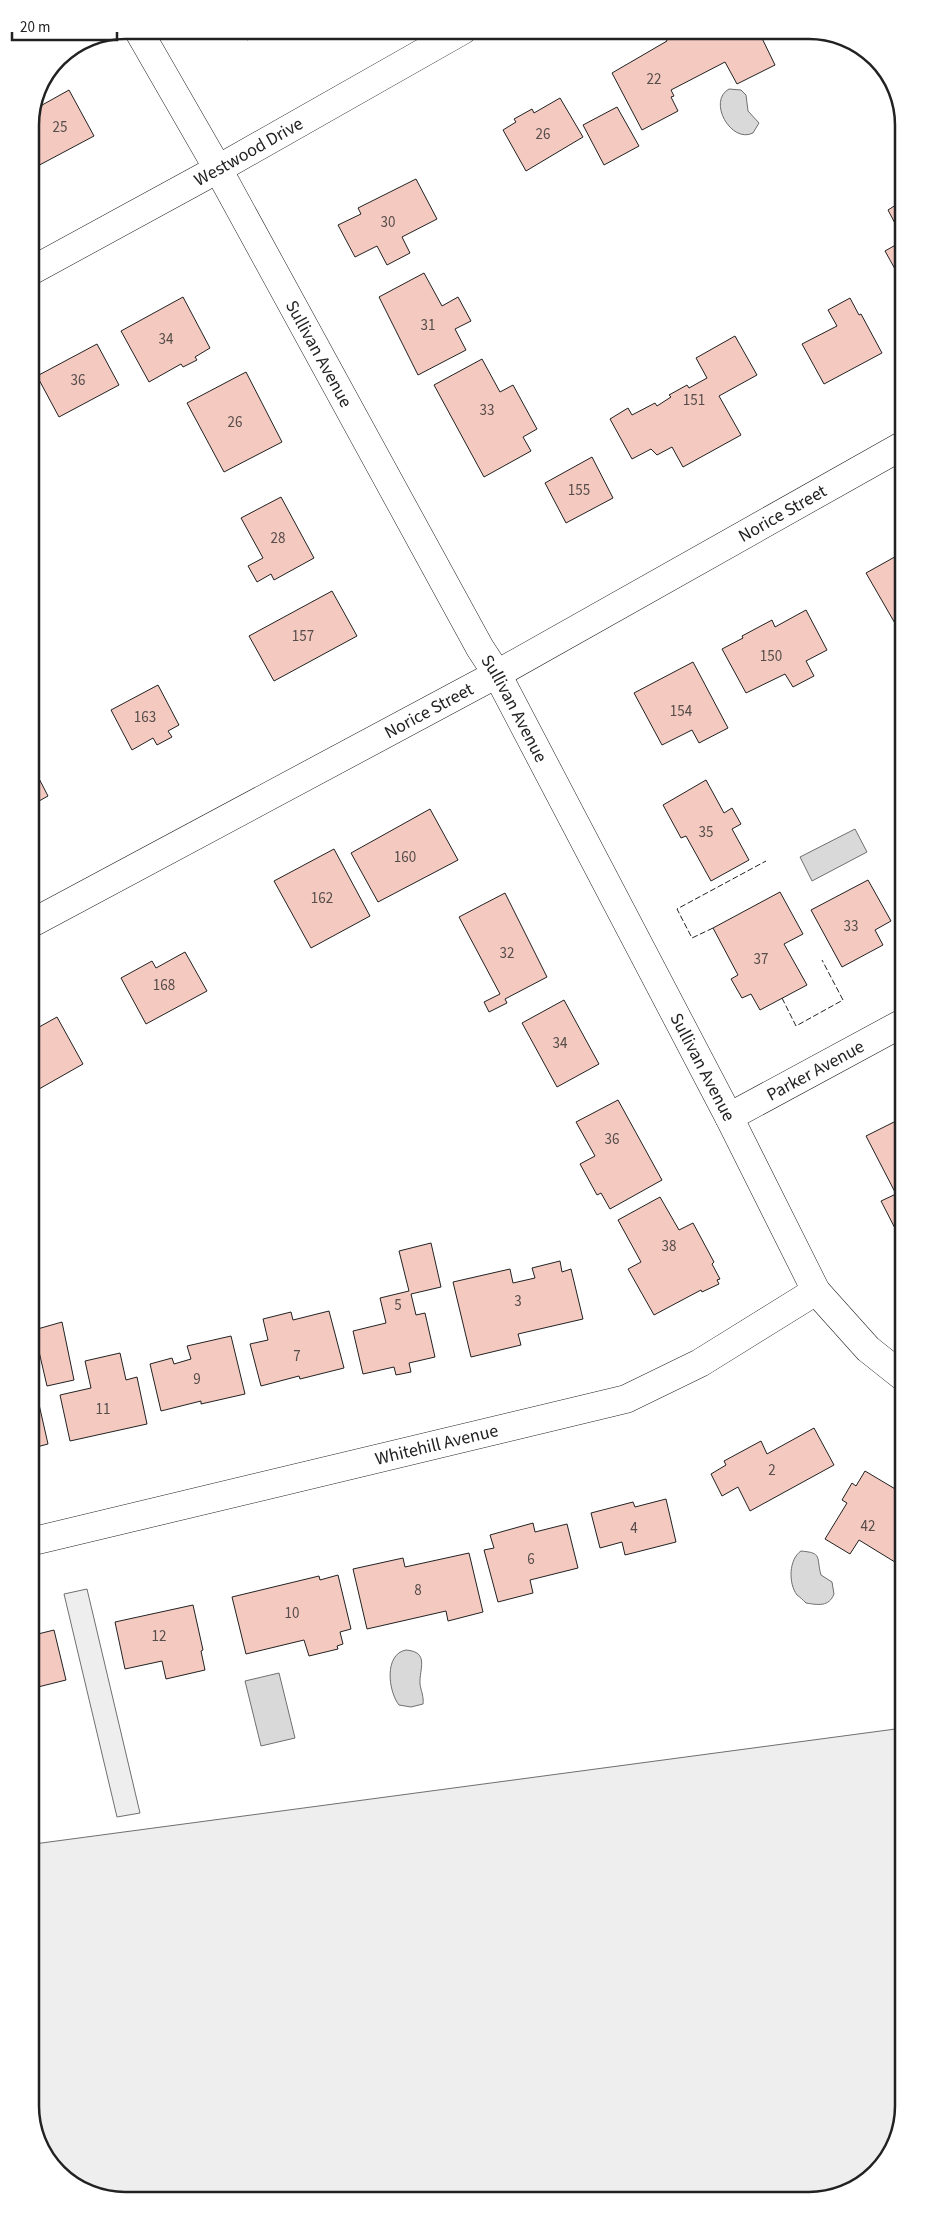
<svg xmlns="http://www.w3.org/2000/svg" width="934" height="2231" viewBox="0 0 934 2231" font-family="'Source Sans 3',sans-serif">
  <rect width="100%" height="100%" fill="#fff"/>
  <!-- green -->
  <g fill="#eee" stroke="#6f6f6f">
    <path d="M87 1589 140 1813 117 1817 64 1594Z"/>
    <path d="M903 1728 904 2107 885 2164 840 2196 118 2201 67 2181 35 2137 34 1844Z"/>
  </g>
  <!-- water -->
  <g fill="#d9d9d9" stroke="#6f6f6f">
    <path d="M729 89 741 90 746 95 748 111 759 123 753 133C731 144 707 101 729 89Z"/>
    <path d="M855 829 867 852 812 881 800 857Z"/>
    <path d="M801 1551C823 1553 816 1557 821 1575L832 1582 834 1594C829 1607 818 1605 806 1603 803 1600 800 1597 797 1595 788 1583 789 1559 801 1551Z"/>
    <path d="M406 1650C430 1652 419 1669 420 1684 421 1691 424 1697 423 1704L411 1707 399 1705C388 1691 384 1654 406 1650Z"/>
    <path d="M279 1673 295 1738 261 1746 245 1681Z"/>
  </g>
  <!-- building -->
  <g fill="#f3c9c0" stroke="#222">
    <path d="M241 30H266L247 40Z"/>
    <path d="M673 30H758L775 65 737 84 725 62 671 90 674 96 671 97 678 111 642 130 612 73 667 41 664 35Z"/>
    <path d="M69 90 94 136 32 169 30 166V119L35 109Z"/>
    <path d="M560 98 583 137 526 171 503 130 516 122 514 119 532 109 534 113Z"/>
    <path d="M617 107 639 146 604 165 583 125Z"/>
    <path d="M416 179 437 219 402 237 410 253 387 265 377 246 355 257 338 225 361 214 358 208Z"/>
    <path d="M899 203V231L888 210Z"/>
    <path d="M899 243 900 278 885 251Z"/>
    <path d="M424 273 442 306 458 297 471 321 455 329 466 350 418 375 379 297Z"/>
    <path d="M183 297 210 348 195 357 197 360 183 367 181 364 149 382 121 331Z"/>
    <path d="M850 298 859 315 861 314 882 353 824 384 802 344 837 326 828 310Z"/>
    <path d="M735 336 757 375 719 396 741 435 683 467 672 447 657 455 651 449 632 459 610 419 628 408 632 415 655 403 657 406 671 397 669 395 687 385 689 388 707 378 696 358Z"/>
    <path d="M97 344 119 385 59 417 37 376Z"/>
    <path d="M482 359 500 392 513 385 537 429 523 437 531 451 484 477 434 385Z"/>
    <path d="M246 372 282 442 224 472 187 403Z"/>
    <path d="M592 457 613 498 566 523 545 483Z"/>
    <path d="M281 497 314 558 274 580 271 574 257 582 248 566 263 558 241 518Z"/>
    <path d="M900 554V632L866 573Z"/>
    <path d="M332 591 357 636 274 681 249 636Z"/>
    <path d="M806 610 827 650 806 661 814 676 793 687 785 674 746 693 722 649 743 638 742 636 772 620 775 627Z"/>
    <path d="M693 662 728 728 699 743 692 730 662 745 634 693Z"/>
    <path d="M158 685 179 725 168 731 172 737 157 745 153 738 132 750 111 710Z"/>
    <path d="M32 765 48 796 32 805Z"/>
    <path d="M706 780 724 813 732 808 741 824 732 829 749 860 711 881 686 836 681 838 663 805Z"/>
    <path d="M430 809 458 860 378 902 351 853Z"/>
    <path d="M334 849 370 916 311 948 274 881Z"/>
    <path d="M868 880 891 921 875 930 883 945 842 967 811 910Z"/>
    <path d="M780 892 803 934 784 944 807 985 760 1010 751 994 742 998 731 979 738 975 713 928Z"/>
    <path d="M505 893 547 977 505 999 507 1003 489 1012 484 1002 500 994 459 917Z"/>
    <path d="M185 952 207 991 146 1024 121 978 152 961 156 968Z"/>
    <path d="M564 1000 599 1064 557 1087 522 1023Z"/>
    <path d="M57 1017 83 1064 32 1093V1031Z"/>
    <path d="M618 1100 662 1180 610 1209 601 1193 597 1195 580 1164 595 1156 576 1122Z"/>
    <path d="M902 1118V1238H900L881 1201 896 1194 866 1136Z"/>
    <path d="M660 1197 679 1230 693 1223 714 1262 712 1264 720 1279 717 1280 719 1284 702 1292 701 1290 654 1315 628 1269 641 1262 618 1220Z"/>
    <path d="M431 1243 441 1287 411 1294 416 1315 425 1313 435 1357 409 1363 411 1372 396 1375 394 1367 363 1374 353 1331 386 1323 380 1298 409 1291 399 1251Z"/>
    <path d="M560 1261 562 1272 571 1269 583 1319 518 1334 521 1345 471 1357 453 1282 510 1269 513 1283 535 1278 532 1268Z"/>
    <path d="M329 1311 344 1368 300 1379 299 1376 261 1386 250 1344 268 1340 263 1319 291 1312 293 1320Z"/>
    <path d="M62 1322 74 1380 47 1386 34 1330Z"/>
    <path d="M231 1336 245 1394 201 1404V1401L161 1411 150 1364 172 1358 174 1364 191 1359 187 1346Z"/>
    <path d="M120 1353 126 1380 137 1377 147 1424 70 1441 60 1395 91 1388 85 1361Z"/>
    <path d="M38 1400 48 1444 33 1448V1401Z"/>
    <path d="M814 1428 834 1465 750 1511 738 1487 722 1496 711 1474 726 1465 724 1461 761 1441 767 1454Z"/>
    <path d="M865 1471 902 1493 895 1508 903 1512V1567L859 1540 850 1554 825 1539 847 1503 842 1500 852 1483 856 1486Z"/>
    <path d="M666 1499 676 1542 625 1555 622 1542 600 1548 591 1513 633 1502 635 1507Z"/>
    <path d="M533 1523 535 1532 567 1524 578 1568 530 1580 533 1593 498 1602 484 1550 494 1548 490 1535Z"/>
    <path d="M469 1553 483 1612 448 1621 446 1611 367 1629 353 1569 403 1558 405 1567Z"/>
    <path d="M338 1575 351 1629 340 1632 343 1644 337 1646 338 1649 309 1656 304 1640 246 1654 232 1597 319 1576 320 1580Z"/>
    <path d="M193 1605 203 1650 201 1651 205 1670 166 1679 162 1661 125 1669 115 1622Z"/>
    <path d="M54 1630 66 1680 34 1688V1635Z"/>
  </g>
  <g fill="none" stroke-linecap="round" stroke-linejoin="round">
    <!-- minor casing -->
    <g stroke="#222" stroke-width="29">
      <g id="minor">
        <path id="s1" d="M138 30 218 169 480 648 497 674 729 1117 816 1291 868 1349 902 1376"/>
        <path id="s2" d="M31 271 218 169 463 30"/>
        <path id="s3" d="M32 923 497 674 900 447"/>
        <path id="s4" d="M729 1117 901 1024"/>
        <path id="s5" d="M34 1541 626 1399 700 1363 816 1291"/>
      </g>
    </g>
    <!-- minor -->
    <use href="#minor" stroke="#fff" stroke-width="28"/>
    <!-- fence -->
    <g stroke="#222" stroke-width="1" stroke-dasharray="6 2.5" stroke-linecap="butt">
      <path d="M713 928 692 938 677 909 766 861"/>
      <path d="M782 998 796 1026 843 1000 822 960"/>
    </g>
  </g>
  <g text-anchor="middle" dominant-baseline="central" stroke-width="4" stroke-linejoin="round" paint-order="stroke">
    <!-- number labels -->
    <g font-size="15" fill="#564c4a">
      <text x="654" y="79">22</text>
      <text x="60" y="127">25</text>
      <text x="543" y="134">26</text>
      <text x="388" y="222">30</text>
      <text x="428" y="325">31</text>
      <text x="166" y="339">34</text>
      <text x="78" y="380">36</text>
      <text x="694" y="400">151</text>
      <text x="487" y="410">33</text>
      <text x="235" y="422">26</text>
      <text x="579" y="490">155</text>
      <text x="278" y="538">28</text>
      <text x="303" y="636">157</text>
      <text x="771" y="656">150</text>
      <text x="681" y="711">154</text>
      <text x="145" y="717">163</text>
      <text x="706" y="832">35</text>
      <text x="405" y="857">160</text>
      <text x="322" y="898">162</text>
      <text x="851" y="926">33</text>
      <text x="507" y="953">32</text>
      <text x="761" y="959">37</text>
      <text x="164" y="985">168</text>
      <text x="560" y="1043">34</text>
      <text x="612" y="1139">36</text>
      <text x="669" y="1246">38</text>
      <text x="518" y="1301">3</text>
      <text x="398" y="1305">5</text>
      <text x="297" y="1356">7</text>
      <text x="197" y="1379">9</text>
      <text x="103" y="1409">11</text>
      <text x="772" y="1470">2</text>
      <text x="868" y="1526">42</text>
      <text x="634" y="1528">4</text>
      <text x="531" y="1559">6</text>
      <text x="418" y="1590">8</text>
      <text x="292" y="1613">10</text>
      <text x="159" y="1636">12</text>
    </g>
    <!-- street labels -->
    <g font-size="18" fill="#222" stroke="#fff">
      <text stroke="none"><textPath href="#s2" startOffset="248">Westwood Drive</textPath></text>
      <text stroke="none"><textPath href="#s1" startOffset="371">Sullivan Avenue</textPath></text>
      <text stroke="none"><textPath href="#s3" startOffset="855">Norice Street</textPath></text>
      <text stroke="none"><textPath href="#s1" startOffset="776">Sullivan Avenue</textPath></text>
      <text stroke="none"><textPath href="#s3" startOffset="450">Norice Street</textPath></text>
      <text stroke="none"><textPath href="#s1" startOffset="1181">Sullivan Avenue</textPath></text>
      <text stroke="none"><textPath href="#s4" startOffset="98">Parker Avenue</textPath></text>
      <text stroke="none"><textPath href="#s5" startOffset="414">Whitehill Avenue</textPath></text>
    </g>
  </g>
  <!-- crop -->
  <path d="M0 0H934V2231H0ZM125 39H809A86 86 0 0 1 895 125V2106A86 86 0 0 1 809 2192H125A86 86 0 0 1 39 2106V125A86 86 0 0 1 125 39Z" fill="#fff" fill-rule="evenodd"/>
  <path fill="none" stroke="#222" stroke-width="2.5" d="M125 39H809A86 86 0 0 1 895 125V2106A86 86 0 0 1 809 2192H125A86 86 0 0 1 39 2106V125A86 86 0 0 1 125 39Z"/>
  <!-- scale -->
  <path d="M12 32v8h105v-8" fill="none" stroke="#222222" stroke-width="2.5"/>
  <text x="20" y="32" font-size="15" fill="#222222" stroke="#ffffff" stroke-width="4" paint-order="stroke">20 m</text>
</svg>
